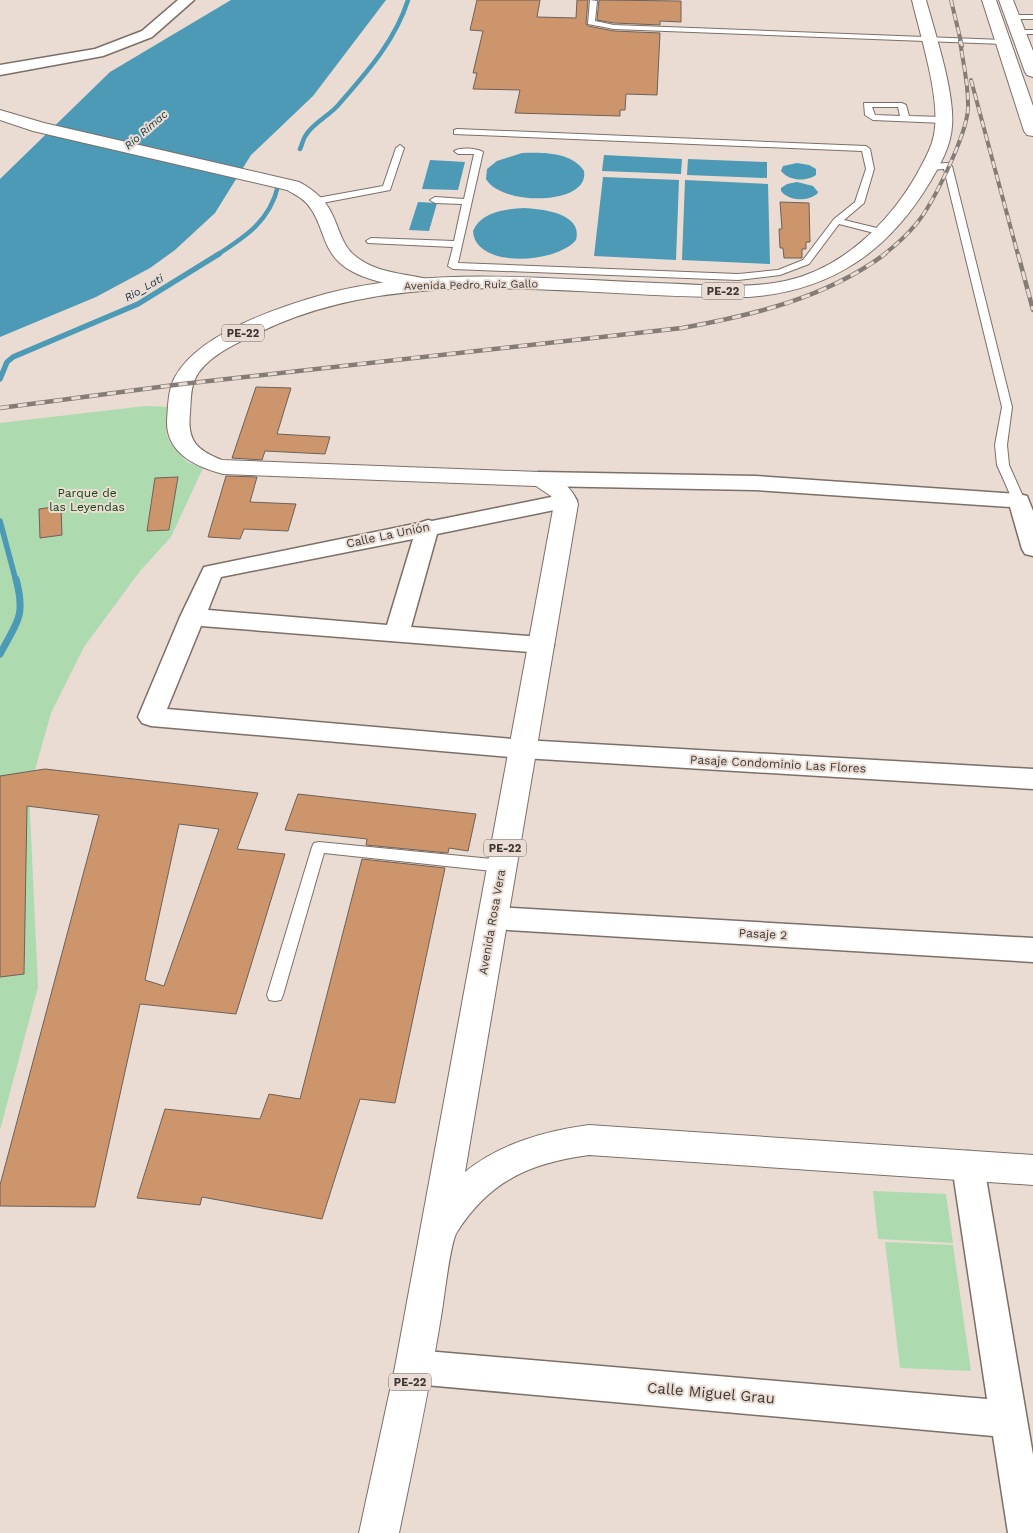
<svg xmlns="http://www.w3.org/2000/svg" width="1033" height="1533" viewBox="0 0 1033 1533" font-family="'Work Sans',sans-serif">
  <rect width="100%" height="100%" fill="#eadcd3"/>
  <!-- green -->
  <g fill="#addbaf">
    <path d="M145 406 170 407 166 432 170 443 187 462 203 468 171 537 140 571 84 647 51 713 29 791 38 987 0 1130V423Z"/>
    <path d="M873 1191 946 1194 953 1243 878 1239Z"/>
    <path d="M885 1242 953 1245 971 1371 900 1368Z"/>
  </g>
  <!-- water -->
  <g fill="#4c9ab6">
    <path d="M231 0H386L313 96 251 155 215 213 175 250 150 268 96 297 0 337V179L110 72Z"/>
    <path d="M522 153C543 152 572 152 584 171 590 206 501 206 486 179L487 169 497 161Z"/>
    <path d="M604 155 682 159 681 174 602 171Z"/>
    <path d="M688 159 767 162V178L687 175Z"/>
    <path d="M430 160 465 162 458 190 422 189Z"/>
    <path d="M797 163 809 165 816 169V175C806 182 789 181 781 171L783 166Z"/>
    <path d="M603 177 679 180 676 260 594 256Z"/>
    <path d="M685 180 768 184 770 264 682 260Z"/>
    <path d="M797 182 813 186 818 192 817 194C807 202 789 201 781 191V188L787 184Z"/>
    <path d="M418 202 437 203 429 231 409 230Z"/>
    <path d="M524 208C542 209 583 213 576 240 556 264 475 269 473 231 481 212 505 209 524 208Z"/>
  </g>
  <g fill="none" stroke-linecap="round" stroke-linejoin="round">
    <!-- stream-far2 -->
    <g stroke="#4c9ab6" stroke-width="4.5">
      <path d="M300 149C302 145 303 139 306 135 314 122 331 115 340 103 367 72 395 41 408 0"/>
      <path d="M217 255C245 237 270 221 278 186"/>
    </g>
    <!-- stream-far1 -->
    <g stroke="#4c9ab6" stroke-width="5.5">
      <path d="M0 379 7 362 13 357 138 304 219 254"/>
      <path d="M0 521 16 581"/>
    </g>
    <!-- stream -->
    <path stroke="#4c9ab6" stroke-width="7" d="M0 654C17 622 26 617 16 579"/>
  </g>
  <!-- building -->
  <g fill="#cd956c" stroke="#6d6159" fill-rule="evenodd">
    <path d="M477 0H540L537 17 576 18 577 0H588L586 24 588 26 614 31 660 33 657 95 626 94 625 110H620V116L515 113 520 90 473 89 477 73H473L483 31 470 30Z"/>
    <path d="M599 0 681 1V22L660 21V25L614 23 597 20Z"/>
    <path d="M780 202 809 203 810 242H806V249H802V258H784L783 248H780L779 229H782Z"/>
    <path d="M256 387 291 388 277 434 330 437 325 454 265 451 262 460 232 458Z"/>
    <path d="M226 476 257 477 250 502 296 504 288 531 244 529 240 539 208 537Z"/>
    <path d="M178 477 169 530 147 531 155 478Z"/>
    <path d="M61 506 62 535 40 538 39 509Z"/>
    <path d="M45 769 258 793 237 849 285 854 236 1014 140 1004 95 1207 0 1206V1185L99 815 27 806 24 974 0 977V776ZM179 824 219 829 164 986 145 980Z"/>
    <path d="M298 794 476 814 468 851 449 848 448 853 366 845 367 839 285 830Z"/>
    <path d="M362 859 445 868 395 1103 360 1099 322 1219 202 1197 200 1205 137 1198 165 1109 260 1119 269 1094 300 1099Z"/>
  </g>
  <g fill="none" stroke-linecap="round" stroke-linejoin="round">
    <!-- lane casing -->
    <g stroke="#7c6f67" stroke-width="2">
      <g id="lane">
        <path d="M590 0 597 1 595 21 614 25 1003 40 1007 42 1003 44 614 29 588 24Z"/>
        <path d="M1009 15H1033V19H1012L1008 17Z"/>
        <rect x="1014" y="30" width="19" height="4"/>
        <path d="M864 103H902L906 105 909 116 944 117 948 120 944 123 873 120 865 115ZM872 107H898L900 116 875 115Z"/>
        <path d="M457 129 866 146 870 149 874 169 864 203 844 220 885 230 887 232 882 235 839 224 809 264 780 275 738 280 453 269 448 266 453 247 368 243 366 241 371 238 454 241 462 204 435 203 430 200 435 197 464 199 474 154H458L454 151C460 147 477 148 483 152L458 263 738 274 778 270 803 260 834 219 855 202 866 169 862 151 454 134V130Z"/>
        <path d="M400 145 404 148 390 190 317 204 312 201 317 198 383 186 396 148Z"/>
        <path d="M948 163 952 166 1012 407 1007 445 1009 465 1025 501 1019 504 1013 501 997 465 995 445 1002 407 944 169 929 170 925 167 929 164Z"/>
        <path d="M319 842 502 860 507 862 509 866 507 870 502 872 324 853 283 995 281 1000 275 1001 269 1000 267 995 312 847 314 843Z"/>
      </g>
    </g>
    <!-- street casing -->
    <g stroke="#7c6f67" stroke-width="3">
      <g id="street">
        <path d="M178 0H194L152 37 103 56 0 75V65L95 49 142 31Z"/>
        <path d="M539 472 755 476 1019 494 1027 496 1033 511V556L1025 554 1022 549 1010 507 755 490 539 486 531 484 528 479 531 474Z"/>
        <path d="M566 494 574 496 577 501 574 506 437 534 411 627 542 637 551 639 554 645 551 651 542 653 201 626 167 709 523 740 1033 769V789L523 758 151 726 142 723 138 717 180 617 204 567 419 523 428 520 432 521ZM413 539 387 625 208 610 221 577Z"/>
        <path d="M493 907 1033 938V962L493 929 483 926 479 918 483 910Z"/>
        <path d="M968 1151 980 1156 984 1166 1033 1455V1533H1008L993 1436 414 1384 401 1379 396 1367 401 1355 414 1350 987 1399 952 1166 956 1156Z"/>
      </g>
    </g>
    <!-- secondary casing -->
    <g stroke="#7c6f67" stroke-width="2">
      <path id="secondary" d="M0 110 44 123 299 182C314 190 325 199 332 214 339 228 342 245 354 255 376 274 405 273 431 280L434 284 431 288C418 291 402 287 389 284 372 280 353 275 340 263 323 248 323 226 311 209 306 200 296 195 287 190L33 131 0 120Z"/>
    </g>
    <!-- primary casing -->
    <g stroke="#7c6f67" stroke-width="2">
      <path id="primary" d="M982 0H996L1033 106V136L1027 135 1024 131Z"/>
    </g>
    <!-- highway casing -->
    <g stroke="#7c6f67" stroke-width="2">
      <g id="highway">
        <path d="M912 0H926C935 33 955 93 952 126 951 146 940 165 930 182 888 252 831 291 749 297 587 300 409 259 258 333 237 343 205 357 195 379 190 390 191 402 190 413 187 441 197 450 222 460L539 472C557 477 572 485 578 504L465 1172C501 1143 545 1131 589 1125L1033 1155V1185L589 1155C531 1163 490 1180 457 1232 450 1242 444 1301 441 1317 429 1390 414 1461 399 1533H359L395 1367 554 504 551 496 536 486 223 474C196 467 166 453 167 421 168 407 168 389 175 377 199 333 279 307 325 294 430 266 548 279 656 283 698 284 743 290 785 281 842 269 889 223 917 174 925 159 934 144 935 127 939 94 920 34 912 0Z"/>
        <path d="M999 0H1013L1033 51V77L1027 75 1025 72Z"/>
      </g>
    </g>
    <!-- lane -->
    <use href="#lane" fill="#fff" fill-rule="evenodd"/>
    <!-- street -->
    <use href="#street" fill="#fff" fill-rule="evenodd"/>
    <!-- secondary -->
    <use href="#secondary" fill="#fff" fill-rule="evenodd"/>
    <!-- primary -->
    <use href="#primary" fill="#fff" fill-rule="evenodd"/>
    <!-- highway -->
    <use href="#highway" fill="#fff" fill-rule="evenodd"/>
    <!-- rail-far1 casing -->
    <g stroke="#857c76" stroke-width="4">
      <g id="rail-far1">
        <path d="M951 0 962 46"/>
        <path d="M971 80 1018 255"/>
        <path d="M883 255C895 246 907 235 917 223 934 202 966 136 968 109 969 86 963 63 960 41"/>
      </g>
    </g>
    <!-- rail casing -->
    <g stroke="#857c76" stroke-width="4.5">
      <g id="rail">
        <path d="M1018 254 1033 310"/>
        <path d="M0 408 182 384 682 328C753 315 826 298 885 254"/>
      </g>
    </g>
    <!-- rail-far1 -->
    <use href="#rail-far1" stroke="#eadcd3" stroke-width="2.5" stroke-dasharray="7" stroke-linecap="butt"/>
    <!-- rail -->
    <use href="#rail" stroke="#eadcd3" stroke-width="3" stroke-dasharray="9" stroke-linecap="butt"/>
  </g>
  <g text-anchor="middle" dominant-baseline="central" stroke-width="4" stroke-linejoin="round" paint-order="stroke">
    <!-- far-water labels -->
    <g font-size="11" font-style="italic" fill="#0e3340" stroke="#eadcd3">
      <text transform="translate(146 130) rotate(-41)">Río Rímac</text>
      <text transform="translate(144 288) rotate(-30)">Rio_Lati</text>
    </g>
    <!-- far-street labels -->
    <g font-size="11" fill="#3e3935" stroke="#eadcd3">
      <text transform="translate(471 285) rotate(-1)">Avenida Pedro Ruiz Gallo</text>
    </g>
    <!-- shield labels -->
    <g fill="#eadcd3" stroke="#726a64" stroke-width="1">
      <rect x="702" y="282.5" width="42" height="17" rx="4"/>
      <rect x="222" y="324.5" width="42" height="17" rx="4"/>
      <rect x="484" y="839.5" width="42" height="17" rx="4"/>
      <rect x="389" y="1373.5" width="42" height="17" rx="4"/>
    </g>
    <g font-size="11" font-weight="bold" fill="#3e3935">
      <text x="723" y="291">PE-22</text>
      <text x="243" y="333">PE-22</text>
      <text x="505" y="848">PE-22</text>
      <text x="410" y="1382">PE-22</text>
    </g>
    <!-- park labels -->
    <g font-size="12" fill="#0e4618" stroke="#eadcd3">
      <text x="87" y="493">Parque de<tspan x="87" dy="14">las Leyendas</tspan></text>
    </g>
    <!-- street labels -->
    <g font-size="12" fill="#3e3935" stroke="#eadcd3">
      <text transform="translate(388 535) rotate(-12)">Calle La Unión</text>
      <text transform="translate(778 764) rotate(3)">Pasaje Condominio Las Flores</text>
      <text transform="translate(492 922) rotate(-80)">Avenida Rosa Vera</text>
      <text transform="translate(763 934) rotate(3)">Pasaje 2</text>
    </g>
    <!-- near-street labels -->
    <g font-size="15" fill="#3e3935" stroke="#eadcd3">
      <text transform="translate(711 1393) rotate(5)">Calle Miguel Grau</text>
    </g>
  </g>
</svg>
